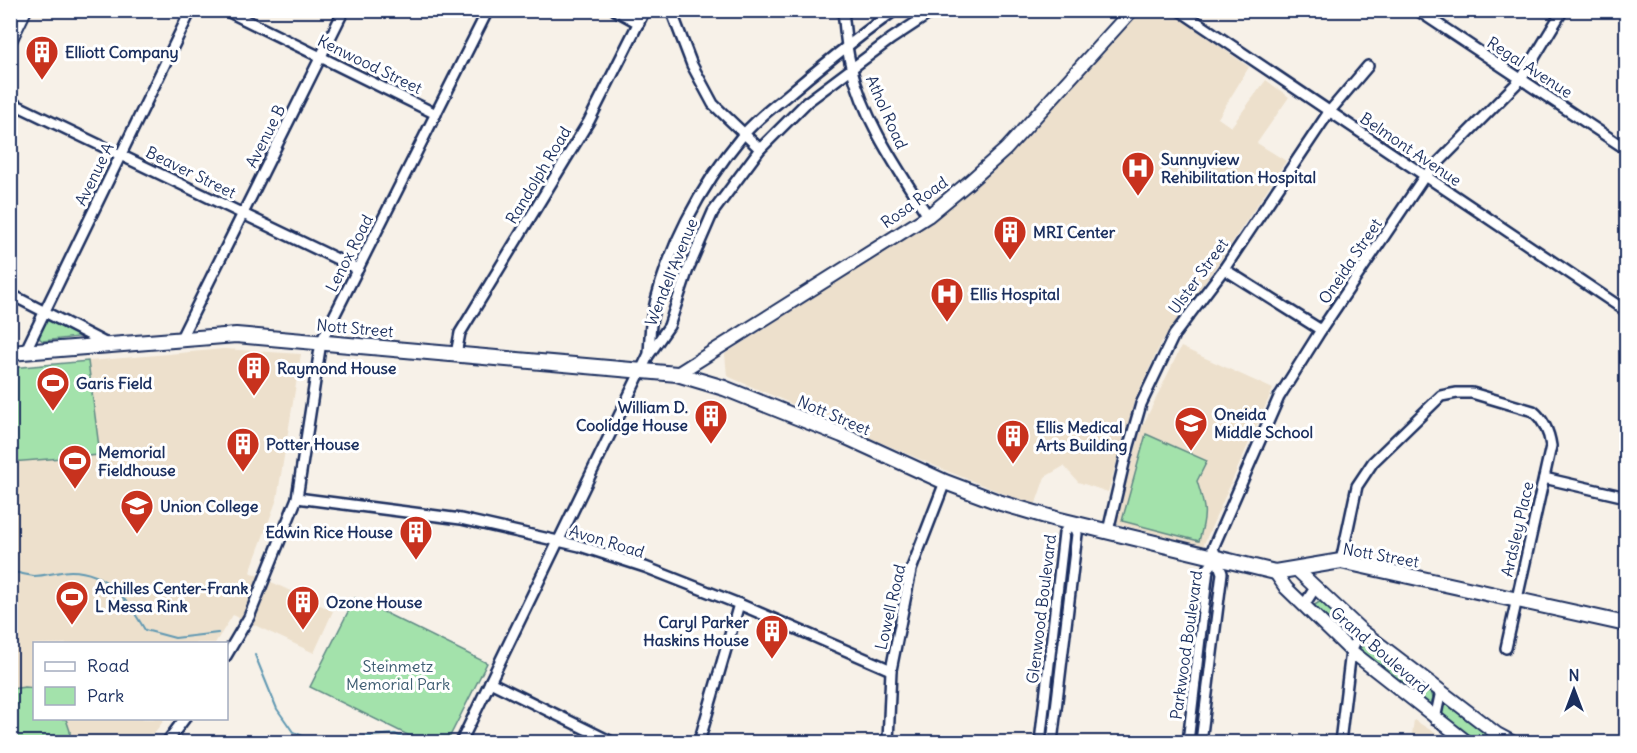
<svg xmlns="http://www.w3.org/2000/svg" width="1637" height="753" viewBox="0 0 1637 753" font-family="Delius,sans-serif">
  <rect width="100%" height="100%" fill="#f7f1e8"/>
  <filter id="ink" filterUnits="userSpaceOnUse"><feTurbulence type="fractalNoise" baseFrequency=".0167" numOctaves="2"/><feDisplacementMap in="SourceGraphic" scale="12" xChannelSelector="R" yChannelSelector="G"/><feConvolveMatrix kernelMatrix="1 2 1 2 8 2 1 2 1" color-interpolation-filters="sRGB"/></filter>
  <g filter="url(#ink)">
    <!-- built -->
    <g fill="#ede0cc">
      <path d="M1140 11H1170L1249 67 1218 118 1231 127 1266 80 1289 97 1257 143 1286 161 1218 264 1162 341 1134 402 1108 492 1078 482 1064 466 1045 477 1035 506 947 471 727 376 725 354 931 220 973 189 1011 153Z"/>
      <path d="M1181 347 1273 389 1203 546 1114 523 1142 427Z"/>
      <path d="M224 349 301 354 277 499 250 572 333 611 314 653 233 615 215 643 34 644V718L165 719 147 742H11V368Z"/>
      <path d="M1414 720 1450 742H1411Z"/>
    </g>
    <!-- green -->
    <g fill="#a3e2ab" stroke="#5f8884" stroke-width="1.5">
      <path d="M46 319 76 334 78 337 43 341 40 339 38 334Z"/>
      <path d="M88 361 100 455 11 462V368Z"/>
      <path d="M1146 434 1207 461 1197 481C1206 510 1207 513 1199 541L1122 521Z"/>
      <path d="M355 598 487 663 447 742H422L310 687Z"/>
      <path d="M1321 601 1347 622 1350 629 1342 635 1313 606Z"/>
      <path d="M1364 645C1382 645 1417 679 1431 691L1433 698 1431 703 1428 705 1363 653 1359 649Z"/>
      <path d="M25 687 34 688V718L66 719 70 731V742H11V689Z"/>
      <path d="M1443 704H1452L1503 742H1476L1442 717Z"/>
    </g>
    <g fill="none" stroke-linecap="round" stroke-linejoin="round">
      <!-- stream -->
      <g stroke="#6098b2" stroke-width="2">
        <path d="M10 571C18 573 26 575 34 576 46 576 59 571 71 571 108 571 128 601 145 630L175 638 218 633"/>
        <path d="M255 655 277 709 293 732 315 741 395 734 413 742"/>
      </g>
      <!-- minor casing -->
      <g stroke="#1b2f5e" stroke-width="14">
        <g id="minor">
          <path d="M225 10 436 114"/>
          <path d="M615 10 639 23"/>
          <path d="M671 10 692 65 713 104 760 149"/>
          <path d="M843 10C845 29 846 48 851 66 864 121 898 169 928 216"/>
          <path d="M1179 10 1626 311"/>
          <path d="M1417 10 1626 149"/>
          <path d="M10 102 358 269"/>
          <path d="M1224 269 1321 330"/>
          <path d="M10 294 107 344"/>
          <path d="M180 340 344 10"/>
          <path d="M25 352 191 10"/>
          <path d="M649 353C650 341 650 328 652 317 666 250 700 187 743 135 755 121 770 109 784 98 820 67 857 38 895 10"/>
          <path d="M456 354 460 333 589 121 645 10"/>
          <path d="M1544 478 1626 497"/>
          <path d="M297 498 461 519 580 546 645 567 739 604 891 670"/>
          <path d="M1108 531 1124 463 1141 404 1174 335 1224 269 1329 112 1368 66"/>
          <path d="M1341 561 1357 486 1373 462 1441 396 1457 393H1472L1533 411C1544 420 1549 432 1551 446L1506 648"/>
          <path d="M1304 605 1315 588"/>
          <path d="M226 656 249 617 297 498 321 342 488 10"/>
          <path d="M490 682 612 742"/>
          <path d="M1435 719 1441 691"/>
          <path d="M167 742 185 718"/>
          <path d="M461 742 648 356 669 326 687 272 713 212 760 149 807 102 891 39 935 10"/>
          <path d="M699 742 739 604"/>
          <path d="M888 742 891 670 911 570 945 482"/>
          <path d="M1040 742 1064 533 1072 522 1077 534 1052 742"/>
          <path d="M1188 742 1208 569 1216 559"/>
          <path d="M1201 742 1222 573 1213 548 1279 397 1321 330 1424 177 1522 78 1563 10"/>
          <path d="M1340 742 1351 651 1361 630"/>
        </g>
      </g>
      <!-- tertiary casing -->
      <g stroke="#1b2f5e" stroke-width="16">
        <g id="tertiary">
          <path d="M10 41 25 10"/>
          <path d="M677 374 928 216 968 183 1006 149 1132 10"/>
          <path d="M1296 569 1361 630 1497 734 1512 742"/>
          <path d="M1275 572 1286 588 1351 651 1467 742"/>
        </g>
      </g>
      <!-- secondary casing -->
      <g stroke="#1b2f5e" stroke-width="18">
        <path id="secondary" d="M10 353 236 335 677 374 724 388 842 435 945 482 1001 503 1056 519 1275 572 1341 561 1626 624"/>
      </g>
      <!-- minor -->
      <use href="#minor" stroke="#fff" stroke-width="9"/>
      <!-- tertiary -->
      <use href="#tertiary" stroke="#fff" stroke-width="12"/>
      <!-- secondary -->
      <use href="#secondary" stroke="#fff" stroke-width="14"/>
    </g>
  </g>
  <!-- icons -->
  <defs>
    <g id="building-pin" transform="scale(1.725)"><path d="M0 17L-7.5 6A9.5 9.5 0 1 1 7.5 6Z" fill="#c8321e" stroke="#fff"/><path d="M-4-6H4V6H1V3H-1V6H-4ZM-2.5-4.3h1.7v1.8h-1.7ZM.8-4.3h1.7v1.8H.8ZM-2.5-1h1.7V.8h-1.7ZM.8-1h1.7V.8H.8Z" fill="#fff"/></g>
    <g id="hospital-pin" transform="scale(1.725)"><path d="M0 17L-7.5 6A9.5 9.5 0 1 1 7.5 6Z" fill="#c8321e" stroke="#fff"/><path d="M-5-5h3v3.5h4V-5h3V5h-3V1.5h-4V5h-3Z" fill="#fff"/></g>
    <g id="stadium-pin" transform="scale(1.725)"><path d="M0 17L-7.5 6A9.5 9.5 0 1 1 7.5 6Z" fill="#c8321e" stroke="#fff"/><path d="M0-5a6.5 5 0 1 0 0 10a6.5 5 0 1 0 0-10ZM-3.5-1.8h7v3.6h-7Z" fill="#fff"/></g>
    <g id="school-pin" transform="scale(1.725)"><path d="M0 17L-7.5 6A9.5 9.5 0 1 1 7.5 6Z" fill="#c8321e" stroke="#fff"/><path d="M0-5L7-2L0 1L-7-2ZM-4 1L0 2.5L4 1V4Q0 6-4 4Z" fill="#fff"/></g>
    <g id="university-pin" transform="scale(1.725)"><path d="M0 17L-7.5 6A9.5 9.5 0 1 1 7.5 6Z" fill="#c8321e" stroke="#fff"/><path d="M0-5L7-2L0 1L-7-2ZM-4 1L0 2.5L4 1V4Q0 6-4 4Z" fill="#fff"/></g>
  </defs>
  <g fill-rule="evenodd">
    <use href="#building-pin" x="42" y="52"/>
    <use href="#hospital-pin" x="1138" y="168"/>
    <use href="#building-pin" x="1010" y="232"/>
    <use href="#hospital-pin" x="947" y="294"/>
    <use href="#building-pin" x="254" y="368"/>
    <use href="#stadium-pin" x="53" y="383"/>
    <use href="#building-pin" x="711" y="416"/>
    <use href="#school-pin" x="1191" y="423"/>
    <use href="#building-pin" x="1013" y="436"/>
    <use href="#building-pin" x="243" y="444"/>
    <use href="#stadium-pin" x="75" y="461"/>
    <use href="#university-pin" x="137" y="506"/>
    <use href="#building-pin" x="416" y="532"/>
    <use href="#stadium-pin" x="72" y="597"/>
    <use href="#building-pin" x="303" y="602"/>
    <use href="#building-pin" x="772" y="631"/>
  </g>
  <g text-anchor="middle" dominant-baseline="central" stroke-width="6" stroke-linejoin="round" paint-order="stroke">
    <!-- poi labels -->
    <g font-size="16" font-weight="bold" fill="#1b2f5e" stroke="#fff" text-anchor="start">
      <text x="65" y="52">Elliott Company</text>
      <text x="1161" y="159">Sunnyview<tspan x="1161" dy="18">Rehibilitation Hospital</tspan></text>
      <text x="1033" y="232">MRI Center</text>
      <text x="970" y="294">Ellis Hospital</text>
      <text x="277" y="368">Raymond House</text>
      <text x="76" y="383">Garis Field</text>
      <text x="688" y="407" text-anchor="end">William D.<tspan x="688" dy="18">Coolidge House</tspan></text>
      <text x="1214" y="414">Oneida<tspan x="1214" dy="18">Middle School</tspan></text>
      <text x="1036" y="427">Ellis Medical<tspan x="1036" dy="18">Arts Building</tspan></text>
      <text x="266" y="444">Potter House</text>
      <text x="98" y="452">Memorial<tspan x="98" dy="18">Fieldhouse</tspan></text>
      <text x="160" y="506">Union College</text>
      <text x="393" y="532" text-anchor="end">Edwin Rice House</text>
      <text x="95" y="588">Achilles Center-Frank<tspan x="95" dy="18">L Messa Rink</tspan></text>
      <text x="326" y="602">Ozone House</text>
      <text x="749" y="622" text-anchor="end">Caryl Parker<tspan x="749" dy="18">Haskins House</tspan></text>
    </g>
    <!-- street labels -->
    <g font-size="16" fill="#1b2f5e" stroke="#fff">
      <text transform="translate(370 64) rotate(26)">Kenwood Street</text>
      <text transform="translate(1530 67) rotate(33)">Regal Avenue</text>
      <text transform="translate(887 112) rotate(66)">Athol Road</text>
      <text transform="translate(265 136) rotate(-63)">Avenue B</text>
      <text transform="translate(1411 149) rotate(34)">Belmont Avenue</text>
      <text transform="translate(191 172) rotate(26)">Beaver Street</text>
      <text transform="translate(94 174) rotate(-64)">Avenue A</text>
      <text transform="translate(538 175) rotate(-59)">Randolph Road</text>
      <text transform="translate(914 202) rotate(-35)">Rosa Road</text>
      <text transform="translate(349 253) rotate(-63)">Lenox Road</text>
      <text transform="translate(1350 261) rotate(-56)">Oneida Street</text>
      <text transform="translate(671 272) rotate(-68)">Wendell Avenue</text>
      <text transform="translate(1198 276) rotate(-54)">Ulster Street</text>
      <text transform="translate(355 328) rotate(5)">Nott Street</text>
      <text transform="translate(834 415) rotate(23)">Nott Street</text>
      <text transform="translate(1517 529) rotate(-77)">Ardsley Place</text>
      <text transform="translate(607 541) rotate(17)">Avon Road</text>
      <text transform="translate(1381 555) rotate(10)">Nott Street</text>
      <text transform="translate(890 607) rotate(-77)">Lowell Road</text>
      <text transform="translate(1041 609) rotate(-83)">Glenwood Boulevard</text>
      <text transform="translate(1186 645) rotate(-82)">Parkwood Boulevard</text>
      <text transform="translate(1380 650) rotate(41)">Grand Boulevard</text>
    </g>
    <!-- park labels -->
    <g font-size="16" fill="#3d5c71" stroke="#fff">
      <text x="398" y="666">Steinmetz<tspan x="398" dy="18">Memorial Park</tspan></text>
    </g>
  </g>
  <!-- margin -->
  <rect width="1637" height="753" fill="none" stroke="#fff" stroke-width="36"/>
  <rect x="18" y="18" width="1601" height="717" fill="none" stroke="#1b2f5e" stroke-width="2" filter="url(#ink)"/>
  <!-- legend -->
  <rect x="33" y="642" width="195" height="78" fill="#ffffff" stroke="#a4acbf" stroke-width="1.5"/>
  <rect x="45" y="662" width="30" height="9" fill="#ffffff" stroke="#a4acbf" stroke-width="1.5"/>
  <text x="87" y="672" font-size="18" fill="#1b2f5e">Road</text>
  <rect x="45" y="687" width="30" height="18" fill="#a3e2ab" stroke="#a4acbf" stroke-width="1.5"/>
  <text x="87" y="702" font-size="18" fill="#1b2f5e">Park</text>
  <!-- north arrow -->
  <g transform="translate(1574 690)" stroke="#ffffff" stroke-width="4.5" paint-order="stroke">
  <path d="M0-4.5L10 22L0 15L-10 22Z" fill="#1b2f5e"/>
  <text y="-9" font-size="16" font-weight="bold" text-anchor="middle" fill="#1b2f5e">N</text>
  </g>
</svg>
